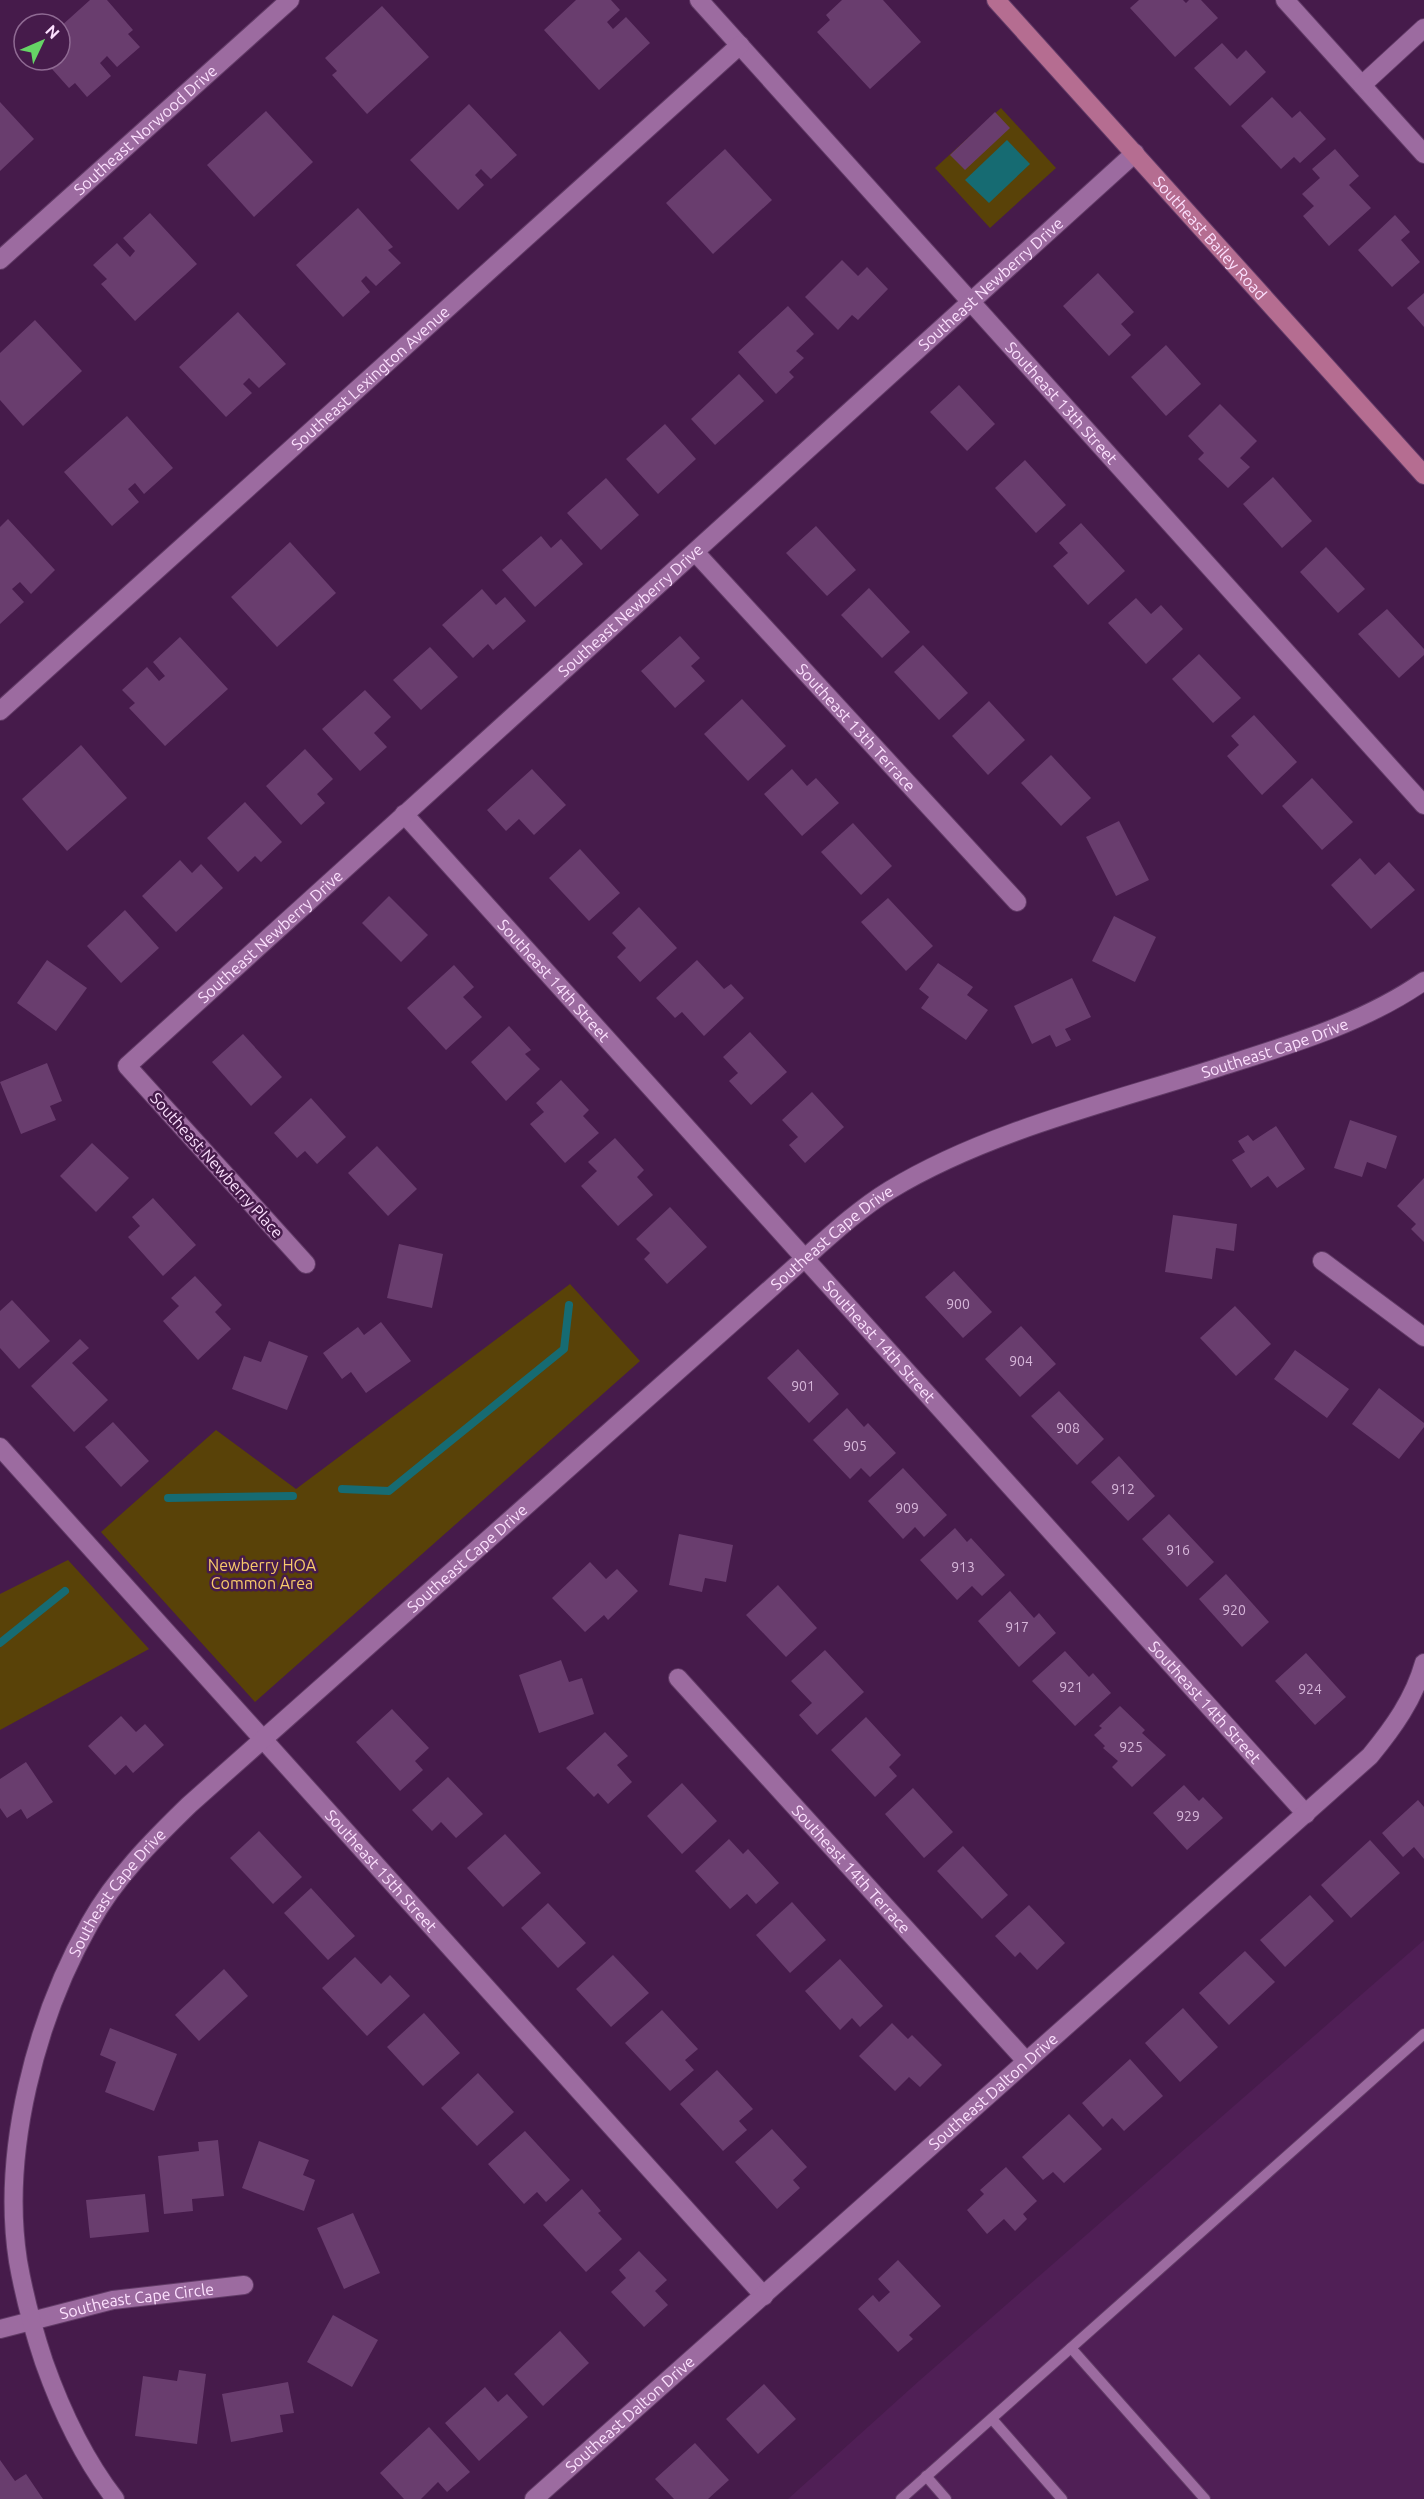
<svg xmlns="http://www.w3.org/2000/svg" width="1424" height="2499" viewBox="0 0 1424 2499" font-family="Ubuntu,sans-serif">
  <rect width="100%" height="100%" fill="#461b4b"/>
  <!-- built -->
  <path fill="#501f56" d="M1424 1940V2499H788L919 2381Z"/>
  <!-- green -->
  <g fill="#594208">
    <path d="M1001 108 1056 168 990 228 935 168Z"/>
    <path d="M570 1284 640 1361 255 1702 101 1532 216 1430 296 1489Z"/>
    <path d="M68 1560 149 1649 0 1730V1594Z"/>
  </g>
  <!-- water -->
  <path fill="#166b72" d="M1007 140 1030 164 989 203 965 180Z"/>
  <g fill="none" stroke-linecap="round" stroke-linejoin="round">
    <!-- stream -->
    <g stroke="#166b72" stroke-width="8">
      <path d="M342 1489 389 1491 564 1349 569 1305"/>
      <path d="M168 1498 293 1496"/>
      <path d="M0 1643 65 1591"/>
    </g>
  </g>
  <!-- building -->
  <g fill="#693d6e">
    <path d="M90 0H107L133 30 128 34 140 47 117 67 107 56 100 63 111 76 87 97 75 83 69 88 44 60H60V27Z"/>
    <path d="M576 0H611L620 10 607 22 613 29 626 17 650 43 599 90 544 30Z"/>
    <path d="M842 0H883L921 42 870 89 817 32 830 20 826 15Z"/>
    <path d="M1139 0H1183L1186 3 1189 0H1201L1218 18 1175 57 1130 8Z"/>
    <path d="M382 6 429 57 367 114 332 75 337 71 325 58Z"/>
    <path d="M1222 43 1237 59 1246 50 1266 72 1230 106 1194 68Z"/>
    <path d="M1272 97 1292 118 1300 111 1326 139 1300 163 1294 157 1281 169 1241 126Z"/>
    <path d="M0 102 34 139 0 171Z"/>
    <path d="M469 104 517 155 491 179 481 169 475 175 484 185 458 210 410 160Z"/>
    <path d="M266 111 313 162 254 217 207 165Z"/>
    <path d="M995 112 1010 128 965 170 950 155Z"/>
    <path d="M725 149 772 200 713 254 666 203Z"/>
    <path d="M1335 149 1359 176 1349 185 1371 208 1329 246 1303 216 1314 206 1302 194 1320 178 1312 169Z"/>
    <path d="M358 208 393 247 388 250 401 263 376 286 366 276 361 281 370 292 343 317 296 265Z"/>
    <path d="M150 213 197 264 135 321 101 284 107 279 93 265 117 243 130 257 135 251 123 238Z"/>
    <path d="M1395 215 1410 232 1401 240 1420 262 1392 287 1358 250Z"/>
    <path d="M842 260 858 276 867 267 888 289 858 320 852 315 838 330 805 297Z"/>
    <path d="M1098 273 1134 312 1121 324 1131 335 1109 356 1063 306Z"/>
    <path d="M1424 293V327L1407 308Z"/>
    <path d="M788 306 814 334 796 351 804 358 789 372 794 377 776 394 738 352Z"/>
    <path d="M238 312 286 364 259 388 249 378 243 384 252 393 226 417 179 367Z"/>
    <path d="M35 320 82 371 23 426 0 400V353Z"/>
    <path d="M1166 345 1201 384 1166 416 1131 377Z"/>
    <path d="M739 374 764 401 715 445 691 419Z"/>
    <path d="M959 385 995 424 967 451 930 412Z"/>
    <path d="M1220 404 1257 441 1240 458 1250 467 1228 488 1198 459 1204 453 1188 436Z"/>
    <path d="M127 416 173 468 144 494 135 483 128 489 139 502 112 526 64 472Z"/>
    <path d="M665 424 696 459 658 494 626 459Z"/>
    <path d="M1025 460 1066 505 1036 533 995 488Z"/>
    <path d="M1273 477 1312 521 1282 548 1243 504Z"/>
    <path d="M606 478 639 515 601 550 567 513Z"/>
    <path d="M8 519 55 570 31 594 20 582 12 589 24 602 0 624V527Z"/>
    <path d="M1081 523 1125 571 1088 605 1053 566 1068 553 1059 543Z"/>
    <path d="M816 526 856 570 827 596 786 553Z"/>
    <path d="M541 536 551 548 561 539 583 564 535 607 502 570Z"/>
    <path d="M290 542 336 593 277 647 231 597Z"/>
    <path d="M1326 547 1365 589 1338 613 1300 572Z"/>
    <path d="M869 588 910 632 882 658 841 615Z"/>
    <path d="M482 589 496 605 505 597 526 621 493 650 488 644 473 658 442 625Z"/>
    <path d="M1136 598 1151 614 1161 605 1183 629 1146 664 1108 623Z"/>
    <path d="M1387 609 1424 649V655L1399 678 1358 634Z"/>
    <path d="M680 636 700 658 691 666 705 681 675 708 641 671Z"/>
    <path d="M180 637 228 689 165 746 129 708 135 703 122 690 147 667 159 681 165 676 153 662Z"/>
    <path d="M923 645 968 693 939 720 894 672Z"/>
    <path d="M430 647 458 677 421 710 393 680Z"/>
    <path d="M1199 654 1241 698 1213 723 1172 679Z"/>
    <path d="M365 690 391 717 374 733 387 747 360 771 322 729Z"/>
    <path d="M742 699 786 746 748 781 704 734Z"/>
    <path d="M989 701 1025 740 988 775 952 736Z"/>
    <path d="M1254 715 1297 762 1262 795 1227 756 1239 745 1231 736Z"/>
    <path d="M81 745 127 798 67 851 22 799Z"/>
    <path d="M305 749 333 779 317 794 325 803 301 825 266 786Z"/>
    <path d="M1051 755 1091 798 1061 826 1021 783Z"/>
    <path d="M532 769 566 805 534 835 519 819 506 831 487 810Z"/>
    <path d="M792 769 807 786 816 778 839 803 802 836 764 794Z"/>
    <path d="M1312 778 1353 822 1322 850 1282 806Z"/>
    <path d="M245 802 282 842 261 862 255 856 238 872 207 838Z"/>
    <path d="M1119 821 1149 880 1116 896 1086 837Z"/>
    <path d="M853 823 892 866 861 895 821 852Z"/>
    <path d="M580 849 620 893 589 921 549 878Z"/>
    <path d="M1360 858 1375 875 1389 862 1415 890 1371 929 1331 885Z"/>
    <path d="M180 860 192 873 201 864 223 888 176 932 142 896Z"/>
    <path d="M389 896 428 935 401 962 362 923Z"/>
    <path d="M888 898 933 946 906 971 861 922Z"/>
    <path d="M639 907 677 948 640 982 617 957 626 948 612 933Z"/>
    <path d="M125 910 159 948 121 983 87 946Z"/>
    <path d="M1114 916 1156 937 1135 982 1092 961Z"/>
    <path d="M47 960 87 988 56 1031 17 1003Z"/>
    <path d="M697 960 724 989 731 984 744 998 704 1036 682 1012 675 1018 656 998Z"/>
    <path d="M938 963 973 987 967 995 988 1010 966 1040 921 1008 929 997 919 989Z"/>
    <path d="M454 965 474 987 463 997 482 1017 446 1050 407 1008Z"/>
    <path d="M1072 978 1091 1017 1065 1029 1071 1040 1056 1047 1050 1035 1032 1044 1014 1006Z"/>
    <path d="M509 1026 531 1050 525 1054 540 1069 506 1101 471 1062Z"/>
    <path d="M750 1032 787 1072 751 1105 729 1081 738 1073 723 1057Z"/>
    <path d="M243 1034 282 1077 251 1106 212 1062Z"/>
    <path d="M47 1063 62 1101 50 1106 56 1120 21 1134 0 1082Z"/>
    <path d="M561 1080 589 1110 583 1116 599 1133 565 1163 530 1124 544 1112 536 1103Z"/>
    <path d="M812 1092 844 1127 805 1163 789 1145 798 1137 782 1120Z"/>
    <path d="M311 1098 346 1137 317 1164 305 1151 297 1158 274 1133Z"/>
    <path d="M1350 1120 1397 1136 1386 1169 1367 1162 1362 1177 1334 1168Z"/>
    <path d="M1276 1126 1305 1169 1277 1188 1268 1176 1251 1188 1232 1160 1245 1152 1238 1141 1248 1135 1253 1141Z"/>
    <path d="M615 1138 644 1170 637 1177 653 1195 618 1226 581 1186 597 1171 588 1162Z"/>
    <path d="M92 1143 129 1178 96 1212 60 1176Z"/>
    <path d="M377 1146 417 1189 388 1216 348 1173Z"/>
    <path d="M1424 1178V1242L1411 1229 1416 1224 1397 1206Z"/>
    <path d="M153 1198 196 1245 163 1276 128 1237 140 1226 132 1217Z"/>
    <path d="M670 1207 707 1247 667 1284 644 1259 650 1253 636 1239Z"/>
    <path d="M1173 1215 1237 1224 1234 1251 1216 1248 1212 1279 1165 1272Z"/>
    <path d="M399 1244 443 1254 432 1308 387 1298Z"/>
    <path d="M954 1271 992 1312 963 1338 925 1297Z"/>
    <path d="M195 1276 222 1305 215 1312 231 1329 198 1360 163 1321 179 1306 171 1298Z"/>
    <path d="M12 1300 50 1341 19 1369 0 1348V1311Z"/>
    <path d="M1235 1306 1271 1344 1236 1376 1200 1338Z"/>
    <path d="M381 1322 411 1361 366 1393 351 1372 342 1379 323 1353 358 1327 364 1335Z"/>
    <path d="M1021 1326 1056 1364 1020 1397 985 1359Z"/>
    <path d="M80 1339 89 1348 72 1363 108 1400 74 1432 31 1386Z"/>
    <path d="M269 1341 308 1356 287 1410 232 1389 244 1356 261 1362Z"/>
    <path d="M798 1349 839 1394 809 1423 767 1378Z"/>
    <path d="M1295 1350 1349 1389 1327 1418 1274 1379Z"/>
    <path d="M1379 1388 1424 1423V1427L1399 1459 1352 1424Z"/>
    <path d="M1059 1391 1104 1439 1077 1465 1031 1416Z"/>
    <path d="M847 1408 864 1427 868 1423 896 1453 870 1477 861 1468 850 1479 813 1440Z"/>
    <path d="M113 1422 149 1461 121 1487 85 1447Z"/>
    <path d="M1119 1456 1155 1496 1128 1521 1091 1482Z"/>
    <path d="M903 1468 947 1515 924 1537 915 1527 903 1539 868 1501Z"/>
    <path d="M1169 1514 1214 1562 1187 1587 1142 1539Z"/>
    <path d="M955 1528 967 1542 971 1538 1005 1575 982 1596 972 1586 957 1600 920 1560Z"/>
    <path d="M679 1534 733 1545 726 1582 705 1578 702 1592 669 1585Z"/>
    <path d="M590 1562 606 1579 617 1569 638 1591 608 1620 604 1615 585 1632 552 1598Z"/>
    <path d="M1226 1574 1269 1622 1242 1647 1199 1599Z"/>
    <path d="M778 1585 817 1628 786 1657 746 1615Z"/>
    <path d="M1010 1591 1034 1618 1039 1613 1056 1633 1019 1667 978 1621Z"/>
    <path d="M825 1650 864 1692 817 1735 799 1715 812 1703 791 1681Z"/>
    <path d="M1065 1651 1089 1677 1093 1673 1111 1693 1075 1726 1032 1681Z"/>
    <path d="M1306 1653 1346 1697 1315 1725 1275 1681Z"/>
    <path d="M561 1660 569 1682 582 1678 594 1714 539 1733 519 1675Z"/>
    <path d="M1120 1706 1145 1730 1142 1733 1166 1755 1132 1787 1112 1767 1118 1761 1103 1748 1105 1746 1094 1735 1102 1728 1099 1726Z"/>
    <path d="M392 1709 429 1748 415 1761 423 1770 400 1791 356 1742Z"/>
    <path d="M121 1716 136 1732 145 1724 164 1745 133 1773 126 1765 115 1775 88 1746Z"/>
    <path d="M866 1717 901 1755 889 1767 897 1776 875 1797 831 1750Z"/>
    <path d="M605 1732 628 1756 617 1765 632 1782 608 1804 598 1793 594 1797 566 1768Z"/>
    <path d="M26 1762 53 1802 27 1819 21 1809 7 1818 0 1808V1779Z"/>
    <path d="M448 1777 483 1814 456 1838 441 1822 432 1831 412 1810Z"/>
    <path d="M682 1783 717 1821 682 1854 647 1816Z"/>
    <path d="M1184 1785 1199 1801 1203 1797 1223 1818 1187 1850 1153 1813Z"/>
    <path d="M913 1788 953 1832 924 1858 885 1814Z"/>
    <path d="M1418 1800 1424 1807V1859L1414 1847 1403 1857 1382 1833Z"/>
    <path d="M259 1831 302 1877 273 1904 230 1858Z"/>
    <path d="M505 1834 541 1873 503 1907 467 1868Z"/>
    <path d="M729 1839 743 1854 748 1849 779 1883 756 1904 747 1894 730 1909 695 1871Z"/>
    <path d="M1370 1840 1400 1873 1351 1918 1321 1885Z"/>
    <path d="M963 1846 1008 1895 982 1919 937 1871Z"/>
    <path d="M311 1888 355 1936 328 1960 284 1913Z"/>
    <path d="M1310 1895 1334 1921 1285 1967 1260 1940Z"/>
    <path d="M792 1902 826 1940 790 1973 756 1935Z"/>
    <path d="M548 1903 586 1943 558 1968 521 1928Z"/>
    <path d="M1029 1905 1065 1943 1037 1970 1020 1952 1015 1957 995 1936Z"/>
    <path d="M1245 1951 1275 1982 1229 2025 1199 1993Z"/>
    <path d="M613 1955 649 1993 611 2027 576 1989Z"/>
    <path d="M355 1957 381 1984 390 1975 410 1996 367 2036 322 1988Z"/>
    <path d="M840 1959 883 2006 860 2027 852 2018 840 2030 805 1991Z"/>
    <path d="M224 1969 248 1996 199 2041 175 2015Z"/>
    <path d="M1183 2008 1218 2047 1180 2082 1145 2043Z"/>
    <path d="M662 2010 698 2049 685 2060 694 2070 670 2091 625 2043Z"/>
    <path d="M424 2013 460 2053 423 2086 387 2047Z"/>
    <path d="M892 2023 908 2039 912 2035 942 2065 920 2087 909 2077 895 2091 859 2056Z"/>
    <path d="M110 2028 177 2054 154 2111 105 2092 116 2062 100 2055Z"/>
    <path d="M1130 2059 1163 2096 1124 2131 1112 2118 1103 2127 1082 2103Z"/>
    <path d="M717 2070 753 2109 739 2121 747 2130 723 2151 680 2104Z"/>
    <path d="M478 2073 514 2112 477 2146 441 2108Z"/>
    <path d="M1069 2114 1102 2149 1064 2183 1053 2172 1043 2180 1022 2157Z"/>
    <path d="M772 2129 807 2167 793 2180 800 2188 777 2209 735 2162Z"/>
    <path d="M525 2131 570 2180 546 2202 537 2192 524 2204 488 2164Z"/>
    <path d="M218 2140 224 2196 192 2199 193 2211 164 2214 158 2156 199 2151 198 2142Z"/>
    <path d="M259 2141 309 2160 303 2175 315 2180 304 2211 242 2188Z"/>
    <path d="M1006 2167 1037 2201 1023 2214 1027 2219 1015 2231 1004 2219 987 2234 967 2210 984 2194 980 2190Z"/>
    <path d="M582 2189 601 2211 598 2213 622 2239 586 2272 543 2225Z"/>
    <path d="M145 2194 149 2232 90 2238 86 2200Z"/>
    <path d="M353 2213 380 2273 344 2289 317 2228Z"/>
    <path d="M639 2251 667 2280 655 2291 668 2305 644 2327 611 2292 626 2278 619 2270Z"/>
    <path d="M898 2260 941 2306 909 2335 913 2339 898 2352 858 2309 873 2295 879 2302 890 2292 878 2279Z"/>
    <path d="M333 2315 378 2340 352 2387 307 2362Z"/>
    <path d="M560 2331 589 2363 543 2406 514 2374Z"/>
    <path d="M179 2370 206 2374 197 2444 135 2436 143 2376 177 2381Z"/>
    <path d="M288 2382 294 2413 280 2415 283 2432 231 2442 222 2394Z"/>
    <path d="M764 2384 796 2419 758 2454 726 2419Z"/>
    <path d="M485 2387 498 2402 507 2394 528 2417 479 2461 445 2423Z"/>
    <path d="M429 2427 470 2472 447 2492 438 2482 421 2499H404L380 2473Z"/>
    <path d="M695 2443 729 2480 708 2499H674L655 2479Z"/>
    <path d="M0 2460 15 2481 26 2474 43 2499H0Z"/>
  </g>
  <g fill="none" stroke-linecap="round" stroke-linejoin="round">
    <!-- lane casing -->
    <g stroke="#613a66" stroke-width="12">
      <g id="lane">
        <path d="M1071 2348 1205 2499"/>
        <path d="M992 2419 1062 2499"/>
        <path d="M926 2476 946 2499"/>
        <path d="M901 2499 1424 2034"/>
      </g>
    </g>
    <!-- street casing -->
    <g stroke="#613a66" stroke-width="20">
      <g id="street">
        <path id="s1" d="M699 0 1424 805"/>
        <path d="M1285 0 1424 154"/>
        <path d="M1362 85 1424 28"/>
        <path id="s2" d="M0 260 290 0"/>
        <path id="s3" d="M695 552 1017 902"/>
        <path id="s4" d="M0 711 740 45"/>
        <path id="s5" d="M404 814 1306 1814"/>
        <path d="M1322 1261 1424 1337"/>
        <path id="s6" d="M306 1264 127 1066 1135 153"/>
        <path id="s7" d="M0 1447 764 2296"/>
        <path id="s8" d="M678 1678 1026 2061"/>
        <path id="s9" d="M0 2329 113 2300 244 2285"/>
        <path id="s10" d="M115 2499C84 2459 61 2410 44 2362 33 2329 24 2295 18 2261 1 2152 36 2018 90 1923 115 1878 152 1841 189 1805L805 1258C832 1234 859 1209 890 1190 987 1131 1111 1102 1220 1067 1289 1045 1364 1023 1424 981"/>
        <path id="s11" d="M534 2499 1370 1756C1393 1728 1414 1699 1424 1663"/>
      </g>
    </g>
    <!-- secondary casing -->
    <g stroke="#613a66" stroke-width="20">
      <g id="secondary">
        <path id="s12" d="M996 0 1424 475"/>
      </g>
    </g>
    <!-- lane -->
    <use href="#lane" stroke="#9c6ba0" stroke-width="10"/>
    <!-- street -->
    <use href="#street" stroke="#9c6ba0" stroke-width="18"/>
    <!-- secondary -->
    <use href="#secondary" stroke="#b56d91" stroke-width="18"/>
  </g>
  <g text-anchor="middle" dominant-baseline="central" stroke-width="5" stroke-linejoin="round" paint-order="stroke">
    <!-- number labels -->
    <g font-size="14" fill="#d7b7da">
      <text x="958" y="1304">900</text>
      <text x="1021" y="1361">904</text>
      <text x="803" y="1386">901</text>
      <text x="1068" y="1428">908</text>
      <text x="855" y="1446">905</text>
      <text x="1123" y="1489">912</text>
      <text x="907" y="1508">909</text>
      <text x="1178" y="1550">916</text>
      <text x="963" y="1567">913</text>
      <text x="1234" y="1610">920</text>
      <text x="1017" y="1627">917</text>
      <text x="1071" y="1687">921</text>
      <text x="1310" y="1689">924</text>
      <text x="1131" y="1747">925</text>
      <text x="1188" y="1816">929</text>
    </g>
    <!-- street labels -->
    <g font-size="16" fill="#fce0fe" stroke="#461b4b">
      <text stroke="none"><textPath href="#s2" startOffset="195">Southeast Norwood Drive</textPath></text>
      <text stroke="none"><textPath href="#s12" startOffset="320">Southeast Bailey Road</textPath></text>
      <text stroke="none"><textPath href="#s6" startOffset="1432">Southeast Newberry Drive</textPath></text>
      <text stroke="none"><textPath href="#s4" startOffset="498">Southeast Lexington Avenue</textPath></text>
      <text stroke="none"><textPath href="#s1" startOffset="542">Southeast 13th Street</textPath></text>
      <text stroke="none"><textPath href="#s6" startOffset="946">Southeast Newberry Drive</textPath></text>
      <text stroke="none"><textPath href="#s3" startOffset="238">Southeast 13th Terrace</textPath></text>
      <text stroke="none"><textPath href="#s6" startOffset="460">Southeast Newberry Drive</textPath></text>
      <text stroke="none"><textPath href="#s5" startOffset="224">Southeast 14th Street</textPath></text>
      <text stroke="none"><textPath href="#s10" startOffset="2109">Southeast Cape Drive</textPath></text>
      <text transform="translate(217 1165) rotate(48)">Southeast Newberry Place</text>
      <text stroke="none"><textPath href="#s10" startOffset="1623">Southeast Cape Drive</textPath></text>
      <text stroke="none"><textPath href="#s5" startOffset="710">Southeast 14th Street</textPath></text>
      <text stroke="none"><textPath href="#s10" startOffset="1137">Southeast Cape Drive</textPath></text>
      <text stroke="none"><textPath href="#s5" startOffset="1196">Southeast 14th Street</textPath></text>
      <text stroke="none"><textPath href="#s8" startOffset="258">Southeast 14th Terrace</textPath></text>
      <text stroke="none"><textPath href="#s7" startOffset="570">Southeast 15th Street</textPath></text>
      <text stroke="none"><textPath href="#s10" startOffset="651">Southeast Cape Drive</textPath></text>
      <text stroke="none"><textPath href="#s11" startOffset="614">Southeast Dalton Drive</textPath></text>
      <text stroke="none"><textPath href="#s9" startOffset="140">Southeast Cape Circle</textPath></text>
      <text stroke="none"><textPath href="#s11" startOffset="128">Southeast Dalton Drive</textPath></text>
    </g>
    <!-- park labels -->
    <g font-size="16" fill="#f8ca6b" stroke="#461b4b">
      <text x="262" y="1565">Newberry HOA<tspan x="262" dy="18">Common Area</tspan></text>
    </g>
  </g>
  <!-- north arrow -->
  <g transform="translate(42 42) rotate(46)"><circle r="28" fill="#461b4b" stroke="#8f6a93" stroke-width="1.5"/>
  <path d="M0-4.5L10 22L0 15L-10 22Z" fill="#66d466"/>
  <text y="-9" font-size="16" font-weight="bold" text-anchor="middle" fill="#fce0fe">N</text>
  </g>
</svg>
